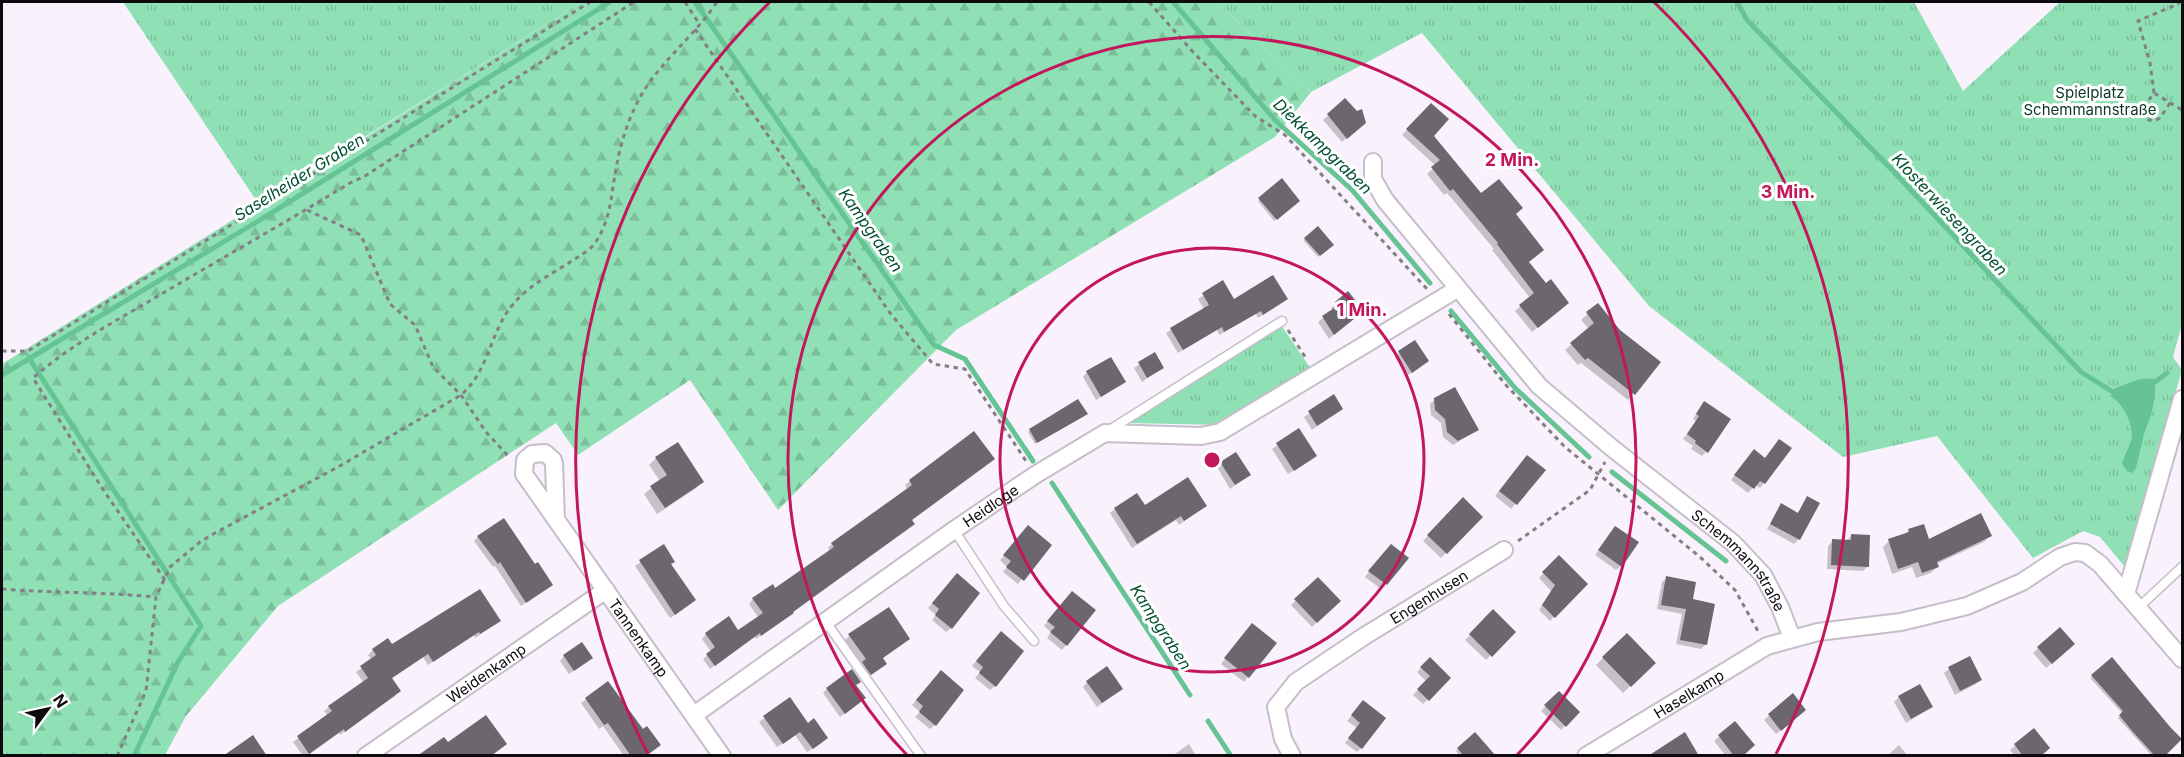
<svg xmlns="http://www.w3.org/2000/svg" width="2184" height="757" viewBox="0 0 2184 757" font-family="Inter,sans-serif">
  <defs>
    <pattern id="grass-tufts" width="24" height="20" patternUnits="userSpaceOnUse" patternTransform="scale(1.5)"><rect width="24" height="20" fill="#90e0b5"/><path d="M3 7l-1-3M5 7V3M7 7l1-3M15 17l-1-3M17 17v-4M19 17l1-3" fill="none" stroke="#7bbf9a"/></pattern>
    <pattern id="forest-firs" width="22" height="20" patternUnits="userSpaceOnUse" patternTransform="scale(1.5)"><rect width="22" height="20" fill="#90e0b5"/><path d="M5 1l3.5 6h-7zM16 11l3.5 6h-7z" fill="#7bbf9a"/></pattern>
  </defs>
  <rect width="100%" height="100%" fill="#f9f1fb"/>
  <!-- grass -->
  <g fill="url(#grass-tufts)">
    <path d="M123 2H582L258 203Z"/>
    <path d="M1217 2H1914L1963 91 2060 2H2182V324L2173 357 2182 370 2125 567 2100 537 2083 531 2033 558 1937 436 1843 457 1649 306 1422 33 1311 92Z"/>
    <path d="M1281 325 1311 369 1224 425 1128 423Z"/>
  </g>
  <!-- forest -->
  <path fill="url(#forest-firs)" d="M582 2H1217L1311 92 1275 137 956 330 778 510 690 380 578 455 556 423 278 606 186 716 165 755H2V364Z"/>
  <!-- water -->
  <path fill="#66c494" d="M2150 380 2155 382V397L2151 415 2144 434 2136 468 2132 473 2127 471 2122 464C2124 455 2130 446 2132 437 2133 423 2122 402 2110 396 2120 386 2136 384 2150 380Z"/>
  <!-- shadow -->
  <g fill="#0003">
    <path d="M1345 100 1360 127 1342 142 1323 120Z"/>
    <path d="M1431 105 1432 136 1480 195 1515 214 1527 262 1562 308 1532 332 1515 311 1530 298 1492 250 1494 249 1447 193 1444 195 1427 174 1436 166 1402 135Z"/>
    <path d="M1282 181 1298 201 1274 221 1258 201Z"/>
    <path d="M1318 228 1332 245 1318 257 1303 240Z"/>
    <path d="M1223 282 1234 301 1281 303 1258 318 1256 314 1219 335 1217 330 1178 353 1166 333 1204 309 1198 299Z"/>
    <path d="M1336 304 1357 315 1329 339 1318 322 1333 310 1331 308Z"/>
    <path d="M1597 305 1619 331 1659 363 1628 400 1581 363 1578 365 1565 350 1589 329 1581 320Z"/>
    <path d="M1399 353 1428 361 1407 376 1395 357Z"/>
    <path d="M1154 354 1162 368 1142 382 1134 368Z"/>
    <path d="M1087 372 1124 382 1096 400 1083 377Z"/>
    <path d="M1333 397 1341 409 1312 430 1304 417Z"/>
    <path d="M1435 399 1477 430 1453 445 1443 437 1441 423 1431 415 1430 404Z"/>
    <path d="M1700 408 1706 452 1702 456 1691 449 1693 446 1683 439 1696 421 1693 419Z"/>
    <path d="M1084 416 1035 444 1028 432 1030 430Z"/>
    <path d="M1299 430 1311 460 1288 474 1272 449Z"/>
    <path d="M974 433 911 521 787 617 756 639 754 636 710 669 703 659 711 652 702 639 706 634 738 632 758 617 749 604 753 599 775 590 830 551 828 548 832 544 908 490 905 485 910 481Z"/>
    <path d="M1749 456 1764 483 1760 488 1755 485 1748 493 1731 480Z"/>
    <path d="M656 458 702 482 695 489 657 514 644 494 660 481 649 465Z"/>
    <path d="M1523 461 1543 470 1511 509 1495 496Z"/>
    <path d="M1221 463 1249 475 1230 489 1217 467Z"/>
    <path d="M1808 498 1799 539 1794 544 1767 529 1782 505 1797 514Z"/>
    <path d="M1463 500 1481 517 1441 558 1423 541Z"/>
    <path d="M1205 506 1179 525 1176 520 1132 548 1110 513 1115 509Z"/>
    <path d="M1615 528 1621 566 1616 570 1595 555Z"/>
    <path d="M1909 530 1928 541 1990 535 1984 542 1936 564 1937 567 1931 573 1916 578 1912 567 1892 574 1883 547 1889 541 1903 536Z"/>
    <path d="M1024 532 1050 545 1018 584 1003 572 1007 567 1000 560Z"/>
    <path d="M1852 535 1868 566 1863 571 1827 569 1828 546 1833 541 1847 540Z"/>
    <path d="M478 537 551 585 521 606 495 566 493 567 474 541Z"/>
    <path d="M663 546 670 565 690 604 670 618 635 566Z"/>
    <path d="M1386 550 1407 558 1381 589 1365 577Z"/>
    <path d="M1559 557 1586 584 1550 621 1539 610 1551 591 1539 578Z"/>
    <path d="M1667 578 1691 601 1706 644 1701 649 1676 644 1682 614 1657 609 1662 582Z"/>
    <path d="M1318 579 1339 601 1312 627 1291 605Z"/>
    <path d="M952 580 951 628 946 632 932 620 936 615 928 608Z"/>
    <path d="M1068 597 1066 645 1062 650 1047 638 1051 632 1044 626Z"/>
    <path d="M1493 612 1514 632 1486 660 1465 640Z"/>
    <path d="M500 621 475 638 474 635 428 665 423 657 391 679 395 696 340 735 339 733 307 756H303L293 742 328 716 324 711 329 707 364 683 356 672 372 660 368 655 373 650Z"/>
    <path d="M2059 629 2069 648 2046 668 2033 653Z"/>
    <path d="M1248 630V677L1244 682 1221 664Z"/>
    <path d="M1627 635 1654 663 1623 693 1596 665Z"/>
    <path d="M849 636 908 639 881 658 880 668 866 678 859 667 862 664 845 640Z"/>
    <path d="M996 638 995 686 990 690 975 678 980 672 972 666Z"/>
    <path d="M564 656 587 662 569 674 560 661Z"/>
    <path d="M1430 659 1449 678 1423 704 1413 695 1426 681 1417 672Z"/>
    <path d="M2111 659 2181 739 2163 756H2152L2118 718 2122 713 2090 678Z"/>
    <path d="M1949 669 1980 680 1976 684 1955 695 1944 673Z"/>
    <path d="M936 677 935 725 930 729 915 717 920 712 912 705Z"/>
    <path d="M1087 682 1116 693 1097 707 1083 687Z"/>
    <path d="M608 683 642 731 646 756H624L603 726 599 729 581 703Z"/>
    <path d="M855 686 859 703 840 717 823 693 827 689Z"/>
    <path d="M1559 693 1578 712 1561 730 1541 711Z"/>
    <path d="M1792 695 1800 714 1776 734 1764 720Z"/>
    <path d="M1899 697 1931 707 1906 723 1894 702Z"/>
    <path d="M789 699 822 743 807 752 795 735 777 747 759 722Z"/>
    <path d="M1363 702 1361 748 1357 752 1345 743 1357 728 1347 721Z"/>
    <path d="M1735 723 1742 756H1726L1714 741Z"/>
    <path d="M2033 730 2040 756H2015L2010 750Z"/>
    <path d="M1474 734 1494 756H1460L1456 751Z"/>
    <path d="M1189 744 1196 756H1172Z"/>
    <path d="M1899 745 1908 756H1887Z"/>
  </g>
  <g fill="none" stroke-linecap="round" stroke-linejoin="round">
    <!-- stream -->
    <g stroke="#66c494" stroke-width="5">
      <path d="M695 2 934 345 965 359 1033 461"/>
      <path d="M1173 2 1276 121 1352 190 1430 283"/>
      <path d="M1737 2 1747 20 1893 171 2081 372 2113 392C2126 387 2142 378 2155 382L2167 373"/>
      <path d="M1451 311 1515 388 1589 457"/>
      <path d="M29 358 201 626 178 662 134 756"/>
      <path d="M2 375 265 217 610 2"/>
      <path d="M1612 472 1726 561"/>
      <path d="M1052 483 1190 695"/>
      <path d="M1208 721 1231 756"/>
    </g>
  </g>
  <!-- building -->
  <g fill="#6c666f">
    <path d="M1345 98 1357 111 1362 109 1366 123 1347 139 1327 114Z"/>
    <path d="M1431 103 1449 119 1434 136 1481 193 1499 179 1523 208 1516 214 1544 250 1529 262 1546 283 1551 279 1569 303 1538 328 1519 305 1534 293 1497 244 1498 243 1453 189 1450 191 1431 167 1440 160 1406 129Z"/>
    <path d="M1282 178 1300 201 1277 220 1258 198Z"/>
    <path d="M1318 226 1334 245 1320 256 1304 238Z"/>
    <path d="M1273 275 1288 299 1263 315 1261 311 1224 332 1222 327 1183 350 1170 328 1209 305 1202 293 1223 280 1234 299Z"/>
    <path d="M1348 291 1364 311 1334 335 1322 316 1337 306 1335 302Z"/>
    <path d="M1598 303 1620 330 1661 362 1635 395 1588 358 1585 360 1570 343 1594 323 1586 312Z"/>
    <path d="M1415 340 1429 361 1412 373 1398 351Z"/>
    <path d="M1155 352 1164 368 1147 378 1138 362Z"/>
    <path d="M1111 357 1126 382 1101 397 1086 371Z"/>
    <path d="M1455 387 1479 430 1458 441 1447 432 1445 419 1435 410 1434 398Z"/>
    <path d="M1334 394 1343 409 1317 426 1308 411Z"/>
    <path d="M1078 399 1088 414 1037 443 1029 429Z"/>
    <path d="M1704 401 1731 419 1708 453 1695 443 1696 441 1687 434 1699 416 1696 414Z"/>
    <path d="M1299 428 1317 456 1294 471 1276 443Z"/>
    <path d="M974 431 995 459 912 520 915 524 793 612 794 613 761 636 760 633 715 666 706 654 715 647 705 633 729 616 738 630 763 613 752 598 773 584 775 588 834 547 831 543 912 485 909 480Z"/>
    <path d="M1779 439 1792 448 1765 484 1760 481 1754 489 1734 475 1754 449 1765 458Z"/>
    <path d="M678 442 704 482 665 508 650 486 667 475 655 457Z"/>
    <path d="M1236 452 1251 475 1235 485 1220 462Z"/>
    <path d="M1527 455 1546 470 1517 505 1499 491Z"/>
    <path d="M1188 477 1207 506 1184 521 1181 516 1137 544 1114 508 1137 493 1145 505Z"/>
    <path d="M1807 496 1820 503 1800 540 1770 524 1781 503 1798 513Z"/>
    <path d="M1463 497 1483 517 1447 554 1427 535Z"/>
    <path d="M1981 513 1992 536 1937 562 1939 567 1922 573 1918 562 1898 569 1888 539 1909 532 1908 529 1924 524 1929 539Z"/>
    <path d="M504 518 535 564 538 562 553 585 526 603 500 562 498 564 477 536Z"/>
    <path d="M1028 525 1052 545 1024 581 1006 567 1011 561 1003 555Z"/>
    <path d="M1615 526 1639 542 1622 567 1598 550Z"/>
    <path d="M1851 534 1870 535 1869 567 1831 565 1832 539 1851 540Z"/>
    <path d="M664 544 675 562 671 564 696 600 675 615 639 560Z"/>
    <path d="M1391 544 1409 558 1387 585 1368 571Z"/>
    <path d="M1559 555 1588 584 1555 618 1542 605 1555 585 1542 572Z"/>
    <path d="M957 573 980 593 952 629 935 615 939 609 932 603Z"/>
    <path d="M1666 576 1696 582 1693 599 1715 604 1707 645 1680 640 1686 609 1661 605Z"/>
    <path d="M1318 577 1341 601 1317 623 1294 599Z"/>
    <path d="M480 589 501 621 480 634 479 632 433 662 428 654 392 678 401 691 345 732 344 729 309 754 297 736 332 711 328 706 368 678 360 666 376 655 372 649 388 638 392 644Z"/>
    <path d="M1072 591 1096 610 1067 646 1050 632 1055 627 1047 621Z"/>
    <path d="M889 607 910 639 883 658 887 664 871 675 862 662 866 659 848 634Z"/>
    <path d="M1493 609 1516 632 1492 657 1469 634Z"/>
    <path d="M1252 623 1277 643 1249 678 1224 658Z"/>
    <path d="M2060 627 2075 644 2052 664 2037 647Z"/>
    <path d="M1001 631 1024 651 996 687 979 673 983 667 976 661Z"/>
    <path d="M1627 633 1656 663 1631 687 1602 657Z"/>
    <path d="M582 642 593 658 574 671 563 655Z"/>
    <path d="M1970 656 1982 680 1960 691 1948 667Z"/>
    <path d="M1430 657 1451 678 1429 701 1417 689 1430 676 1420 667Z"/>
    <path d="M2112 657 2170 727 2182 739 2165 756H2155L2133 732 2119 715 2123 711 2091 675Z"/>
    <path d="M1107 666 1123 689 1102 703 1086 681Z"/>
    <path d="M852 669 861 682 856 685 866 698 845 714 826 688Z"/>
    <path d="M941 670 964 690 936 726 919 712 923 706 916 700Z"/>
    <path d="M608 681 643 729 647 726 661 745 646 756H631L608 723 604 725 585 698Z"/>
    <path d="M1920 684 1933 707 1911 719 1898 696Z"/>
    <path d="M1559 691 1580 712 1566 727 1544 705Z"/>
    <path d="M1793 693 1806 710 1781 731 1768 714Z"/>
    <path d="M790 697 808 723 814 718 828 738 813 749 800 732 783 744 763 716Z"/>
    <path d="M1363 700 1386 718 1362 749 1348 738 1360 723 1351 715Z"/>
    <path d="M486 715 507 744 491 756H417L444 737 448 742Z"/>
    <path d="M1735 721 1755 745 1743 756H1734L1718 735Z"/>
    <path d="M2034 728 2050 748 2041 756H2023L2014 744Z"/>
    <path d="M1475 732 1496 756H1464L1457 748Z"/>
    <path d="M1685 732 1699 756H1648Z"/>
    <path d="M253 735 267 756H223Z"/>
  </g>
  <g fill="none" stroke-linecap="round" stroke-linejoin="round">
    <!-- service casing -->
    <g stroke="#c6bec8" stroke-width="11">
      <g id="service">
        <path d="M1108 431 1282 321"/>
        <path d="M954 530 1004 606 1034 641"/>
        <path d="M2138 608 2182 567"/>
        <path d="M826 622 921 756"/>
      </g>
    </g>
    <!-- minor casing -->
    <g stroke="#c6bec8" stroke-width="20">
      <g id="minor">
        <path id="s1" d="M1373 162V179L1385 200 1539 386 1612 448 1733 543 1763 575 1780 607 1792 638"/>
        <path id="s2" d="M556 519 554 464 553 460 545 453 532 454 525 460 524 474 722 756"/>
        <path d="M2126 594 2182 399"/>
        <path id="s3" d="M694 715 954 530 1035 475 1105 433 1201 436 1220 432 1457 289"/>
        <path id="s4" d="M366 756 606 590"/>
        <path id="s5" d="M1292 756 1283 739 1276 707 1296 682 1363 637 1504 550"/>
        <path id="s6" d="M1586 756 1767 646 1818 632 1901 622 1967 606 2022 582 2060 557 2075 552 2085 553 2100 564 2182 659"/>
      </g>
    </g>
    <!-- path -->
    <g stroke="#847f85" stroke-width="3" stroke-dasharray="4.5 4.5" stroke-linecap="butt">
      <path d="M685 2 700 25"/>
      <path d="M1149 2 1193 52 1255 116 1285 135 1427 289"/>
      <path d="M695 29 890 313 933 364 965 369 1026 461"/>
      <path d="M2154 93 2150 63 2138 21 2178 4 2179 2"/>
      <path d="M2170 103 2160 118 2154 121 2145 119C2143 107 2147 102 2154 93L2182 110"/>
      <path d="M307 210 361 235 390 304 415 325 433 367 461 395 486 432 510 458"/>
      <path d="M1449 314 1505 384 1565 447 1700 557 1735 590 1758 631"/>
      <path d="M1288 330 1307 360"/>
      <path d="M2 351H28L590 2"/>
      <path d="M1518 541 1590 490 1605 462"/>
      <path d="M165 580 102 488 33 378C67 348 108 325 148 302 215 262 283 224 350 183L365 176 634 2"/>
      <path d="M2 589C53 593 104 592 155 597"/>
      <path d="M117 756 146 691 156 597 170 567 200 542 215 533 338 467 461 395C490 370 490 329 515 302 532 283 557 271 578 257 584 253 591 249 595 243 611 220 611 195 616 169 620 145 627 123 638 101 658 63 694 37 717 2"/>
    </g>
    <!-- service -->
    <use href="#service" stroke="#fff" stroke-width="8"/>
    <!-- minor -->
    <use href="#minor" stroke="#fff" stroke-width="16"/>
  </g>
  <!-- distance rings -->
  <g fill="none" stroke="#c2185b" stroke-width="3">
    <circle cx="1212" cy="460" r="212"/>
    <path d="M907 755A424 424 0 1 1 1517 755"/>
    <path d="M648 754A636 636 0 0 1 770 2M1654 2A636 636 0 0 1 1776 754"/>
  </g>
  <g text-anchor="middle" dominant-baseline="central" stroke-width="6" stroke-linejoin="round" paint-order="stroke">
    <!-- park labels -->
    <g font-size="15" fill="#0d3724" stroke="#fff">
      <text x="2090" y="92">Spielplatz<tspan x="2090" dy="17">Schemmannstraße</tspan></text>
    </g>
    <!-- street labels -->
    <g font-size="15" fill="#0d0b0e" stroke="#fff">
      <text stroke="none"><textPath href="#s3" startOffset="363">Heidloge</textPath></text>
      <text stroke="none"><textPath href="#s1" startOffset="549">Schemmannstraße</textPath></text>
      <text stroke="none"><textPath href="#s5" startOffset="242">Engenhusen</textPath></text>
      <text stroke="none"><textPath href="#s2" startOffset="306">Tannenkamp</textPath></text>
      <text stroke="none"><textPath href="#s4" startOffset="146">Weidenkamp</textPath></text>
      <text stroke="none"><textPath href="#s6" startOffset="120">Haselkamp</textPath></text>
    </g>
    <!-- water labels -->
    <g font-size="16" font-style="italic" fill="#005031" stroke="#fff">
      <text transform="translate(1323 146) rotate(44)">Diekkampgraben</text>
      <text transform="translate(299 177) rotate(-32)">Saselheider Graben</text>
      <text transform="translate(1950 214) rotate(47)">Klosterwiesengraben</text>
      <text transform="translate(871 230) rotate(55)">Kampgraben</text>
      <text transform="translate(1161 627) rotate(57)">Kampgraben</text>
    </g>
  </g>
  <circle cx="1212" cy="460" r="9" fill="#c2185b" stroke="#fff" stroke-width="3"/>
  <g font-size="18" text-anchor="middle" font-weight="bold" fill="#c2185b" stroke="#fff" stroke-width="6" stroke-linejoin="round" paint-order="stroke">
    <text x="1512" y="166">2 Min.</text>
    <text x="1788" y="198">3 Min.</text>
    <text x="1362" y="316">1 Min.</text>
  </g>
  <!-- border -->
  <rect width="2184" height="757" fill="none" stroke="#0d0b0e" stroke-width="6"/>
  <!-- north arrow -->
  <g transform="translate(48 709) rotate(57)" stroke="#ffffff" stroke-width="4.5" paint-order="stroke">
  <path d="M0-4.5L10 22L0 15L-10 22Z" fill="#0d0b0e"/>
  <text y="-9" font-size="16" font-weight="bold" text-anchor="middle" fill="#0d0b0e">N</text>
  </g>
</svg>
